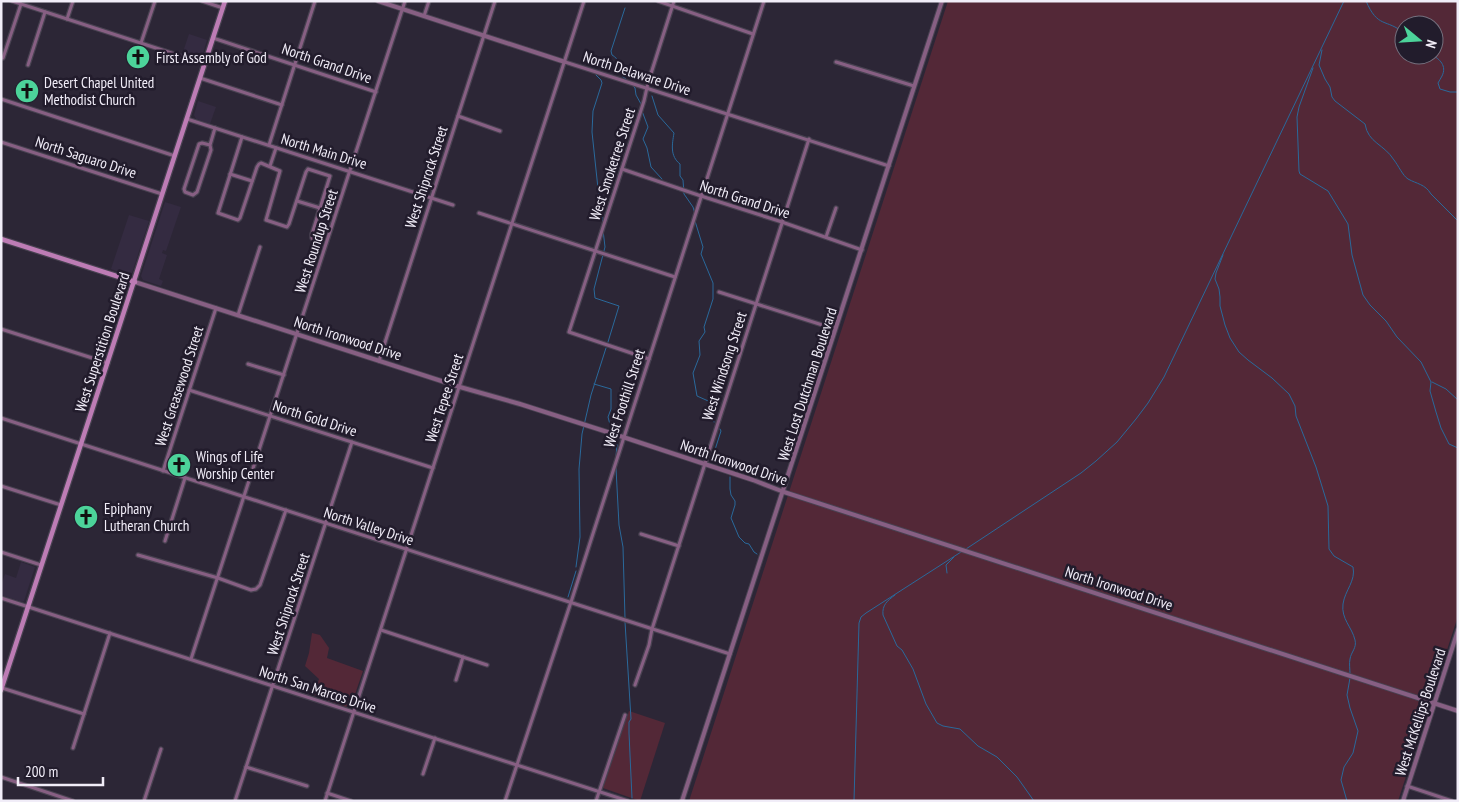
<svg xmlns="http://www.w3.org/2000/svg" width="1459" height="802" viewBox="0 0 1459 802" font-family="'PT Sans Narrow',sans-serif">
  <rect width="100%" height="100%" fill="#2c2636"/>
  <!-- built -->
  <g fill="#342b41">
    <path d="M189 34 207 40 202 57 200 58 183 52Z"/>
    <path d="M198 101 216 107 210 124 196 119 194 115Z"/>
    <path d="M165 202 181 207 166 251 163 250 162 253 167 255 159 279 163 281 161 286 143 280 141 276Z"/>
    <path d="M129 215 149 221 132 273 129 275 111 269Z"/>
    <path d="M21 562 35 567 24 601 22 602 1 595V585L5 574 16 578Z"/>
  </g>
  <!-- green -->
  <g fill="#532837" fill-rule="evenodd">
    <path d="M948 1H1458V616L1398 801H689ZM1404 25H1434V55H1404Z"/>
    <path d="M312 633 320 635 329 648 327 658 363 671 353 700 346 707 314 695 319 679 305 666 309 653Z"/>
    <path d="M629 711 665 723 640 801 603 788Z"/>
  </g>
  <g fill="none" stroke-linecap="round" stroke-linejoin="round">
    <!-- stream -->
    <g stroke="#2a699b" stroke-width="1">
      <path d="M1366 1C1378 29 1386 18 1404 33"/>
      <path d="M625 8 611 51 612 55C620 59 618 67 623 73L622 76 627 80"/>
      <path d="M1322 50 1319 65 1325 79 1330 87 1332 97 1335 101 1365 124C1368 143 1384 144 1394 160 1398 165 1403 176 1408 179 1417 184 1425 184 1431 194L1458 221"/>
      <path d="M1432 55C1440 59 1447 66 1442 76 1441 78 1439 81 1438 83L1440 89 1450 92H1458"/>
      <path d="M1313 68 1299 107 1297 117 1299 171 1300 174 1328 191 1348 224 1352 255 1363 295 1370 305 1386 321 1397 337 1421 362 1431 382 1430 391 1436 412 1441 428 1449 444 1458 448"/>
      <path d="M596 75 601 80 602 83 593 111 592 132 599 198 603 223"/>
      <path d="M631 84 635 88 636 95 641 104"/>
      <path d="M652 96 658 115 674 133C672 145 670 156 680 164V176L683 180 684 194 693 207 695 214"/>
      <path d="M642 111 648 127 643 139 647 148 651 167 662 179"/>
      <path d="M695 221 703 247 701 254 713 283V299L704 327 705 332 699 341 700 355 693 373 697 396 715 404 713 419 714 422"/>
      <path d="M603 230 605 247 594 289 595 298 619 306 608 342"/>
      <path d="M1223 255 1216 273 1215 279 1219 289 1220 297V306L1225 325 1230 338 1239 352 1248 360 1272 378 1289 394 1295 406 1296 416 1316 467 1328 506 1329 549 1334 556 1353 567C1356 581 1345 590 1343 604 1341 619 1352 627 1355 640 1357 648 1351 652 1350 659 1349 663 1350 669 1350 674"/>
      <path d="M1432 382 1446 389 1458 400"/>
      <path d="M594 384 611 389V409L608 417 612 432"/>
      <path d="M720 429 721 431 712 459 713 461 727 465 728 469"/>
      <path d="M613 436 617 445 616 456"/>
      <path d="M616 468 619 525 623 547 625 618"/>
      <path d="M730 477V489L731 495 735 501V505L731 518 739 537 745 543 749 544 754 552 757 554"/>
      <path d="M966 549 1081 473 1096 461 1117 442 1136 419 1148 403 1164 377 1344 1"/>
      <path d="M576 567 580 537 579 469 582 434 591 395 606 348"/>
      <path d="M947 573 946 565 954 557"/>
      <path d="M895 595C887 601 882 605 883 615L897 646 902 650 913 669 926 704 937 723 943 726 960 729 978 746 997 757 1017 777 1034 801"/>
      <path d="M568 597 576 571"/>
      <path d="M625 622 631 719 629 722V733L632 798"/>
      <path d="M854 801 859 623 861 617 866 613 961 552"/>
      <path d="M1347 801 1341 780 1344 767 1353 753 1358 731 1350 708 1347 695 1350 678"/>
    </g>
    <!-- minor casing -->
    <g stroke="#484251" stroke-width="5.5">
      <g id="minor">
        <path d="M12 1 205 64"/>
        <path d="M202 1 223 8"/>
        <path d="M658 1 753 34"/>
        <path d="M424 16 429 1"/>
        <path d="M67 19 73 1"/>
        <path d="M213 38 376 92"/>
        <path d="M141 43 155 1"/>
        <path d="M3 58 21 4"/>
        <path d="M565 62 889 166"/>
        <path d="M836 62 914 86"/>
        <path d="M28 65 45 12"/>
        <path d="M200 78 282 105"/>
        <path d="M1 99 175 156"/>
        <path d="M458 116 500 131"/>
        <path d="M187 119 453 205"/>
        <path d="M242 137 218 213 238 220 240 218 257 167 259 164 261 163 280 171 266 220 287 227 289 224 306 172 308 169 330 176 312 234V238L314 241"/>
        <path d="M1 142 162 194"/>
        <path d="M210 145 211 150 197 192 193 195 185 192 184 189 199 144 202 143 210 145 215 128"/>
        <path d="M269 145 315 1"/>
        <path d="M270 166 276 148"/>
        <path d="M622 169 701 196 779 221 862 250"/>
        <path d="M230 174 252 181"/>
        <path d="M297 201 320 208"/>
        <path d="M479 213 675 277"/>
        <path d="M826 237 836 208"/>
        <path d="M719 292 835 329"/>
        <path d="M238 315 260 247"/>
        <path d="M1 329 108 363"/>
        <path d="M649 359 569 332 644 101 648 83 674 1"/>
        <path d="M379 361 495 1"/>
        <path d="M248 364 284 375"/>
        <path d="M189 390 433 468"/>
        <path d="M1 418 730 654"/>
        <path d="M163 471 216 308"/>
        <path d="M1 486 61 505"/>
        <path d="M641 534 679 546"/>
        <path d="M165 541 185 478"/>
        <path d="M1 552 41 565"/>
        <path d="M138 555 218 578 251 590 256 589 260 585 286 510"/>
        <path d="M1 598 628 801"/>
        <path d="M381 630 487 665"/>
        <path d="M191 659 405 1"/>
        <path d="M456 680 463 657"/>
        <path d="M635 685 649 645 652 629 809 139"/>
        <path d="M2 688 84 714"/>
        <path d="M73 748 110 633"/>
        <path d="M246 767 307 786"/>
        <path d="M423 774 435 738"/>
        <path d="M1 777 73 801"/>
        <path d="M1407 786 1452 801"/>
        <path d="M327 793 351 801"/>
        <path d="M144 801 161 749"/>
        <path d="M235 801 352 442"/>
        <path d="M325 801 584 1"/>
        <path d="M505 801 572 599 764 1"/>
        <path d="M596 801 625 715"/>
      </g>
    </g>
    <!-- tertiary casing -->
    <g stroke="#484251" stroke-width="6">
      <g id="tertiary">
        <path d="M378 1 565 62"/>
        <path d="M135 282 460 387 520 404 623 437 753 480 784 492 1458 711"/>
        <path d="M682 801 942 1"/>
        <path d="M1403 801 1458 630"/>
      </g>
    </g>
    <!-- secondary casing -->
    <g stroke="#484251" stroke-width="7">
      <g id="secondary">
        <path d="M1 239 135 282"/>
        <path d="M1 690 225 1"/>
      </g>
    </g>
    <!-- minor -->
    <use href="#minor" stroke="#875f83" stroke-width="3"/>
    <!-- tertiary -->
    <use href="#tertiary" stroke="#875f83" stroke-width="4"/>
    <!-- secondary -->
    <use href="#secondary" stroke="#bd7cb5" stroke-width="4.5"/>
  </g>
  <!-- icons -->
  <defs>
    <g id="church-disc" transform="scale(1.25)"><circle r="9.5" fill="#4cd39a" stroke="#221c2c"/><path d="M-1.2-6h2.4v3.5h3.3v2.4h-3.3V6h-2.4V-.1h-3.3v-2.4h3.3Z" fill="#111"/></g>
  </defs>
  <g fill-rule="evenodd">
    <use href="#church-disc" x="138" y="57"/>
    <use href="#church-disc" x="27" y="91"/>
    <use href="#church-disc" x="179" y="465"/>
    <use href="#church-disc" x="86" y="517"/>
  </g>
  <g text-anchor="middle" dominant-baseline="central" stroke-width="5" stroke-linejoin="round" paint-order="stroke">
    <!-- poi labels -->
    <g font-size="15" fill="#f1edf8" stroke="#221c2c" text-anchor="start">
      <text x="156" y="57">First Assembly of God</text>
      <text x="44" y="82">Desert Chapel United<tspan x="44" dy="17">Methodist Church</tspan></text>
      <text x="196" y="456">Wings of Life<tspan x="196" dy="17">Worship Center</tspan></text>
      <text x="104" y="508">Epiphany<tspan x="104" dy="17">Lutheran Church</tspan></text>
    </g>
    <!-- street labels -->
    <g font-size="15" fill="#f1edf8" stroke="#221c2c">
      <text transform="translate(327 63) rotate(19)">North Grand Drive</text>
      <text transform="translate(637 73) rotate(18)">North Delaware Drive</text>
      <text transform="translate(324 151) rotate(17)">North Main Drive</text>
      <text transform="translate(86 157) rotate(18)">North Saguaro Drive</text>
      <text transform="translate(612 164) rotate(-72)">West Smoketree Street</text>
      <text transform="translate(426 177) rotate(-72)">West Shiprock Street</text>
      <text transform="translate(745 199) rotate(18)">North Grand Drive</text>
      <text transform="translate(316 241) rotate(-72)">West Roundup Street</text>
      <text transform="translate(348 338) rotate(18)">North Ironwood Drive</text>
      <text transform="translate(102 342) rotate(-72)">West Superstition Boulevard</text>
      <text transform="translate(724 366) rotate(-72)">West Windsong Street</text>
      <text transform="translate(807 384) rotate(-72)">West Lost Dutchman Boulevard</text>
      <text transform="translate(179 386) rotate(-72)">West Greasewood Street</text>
      <text transform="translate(444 398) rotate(-72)">West Tepee Street</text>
      <text transform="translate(624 398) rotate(-72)">West Foothill Street</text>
      <text transform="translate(315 418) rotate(18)">North Gold Drive</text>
      <text transform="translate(734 462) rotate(19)">North Ironwood Drive</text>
      <text transform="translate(369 526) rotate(18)">North Valley Drive</text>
      <text transform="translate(1119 588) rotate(18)">North Ironwood Drive</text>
      <text transform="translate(288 604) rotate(-72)">West Shiprock Street</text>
      <text transform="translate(318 689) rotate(18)">North San Marcos Drive</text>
      <text transform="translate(1420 712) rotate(-72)">West McKellips Boulevard</text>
    </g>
  </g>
  <!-- border -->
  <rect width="1459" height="802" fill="none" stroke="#f1edf8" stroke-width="5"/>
  <!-- north arrow -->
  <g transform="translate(1419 40) rotate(108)"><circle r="24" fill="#221c2c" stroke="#75707e"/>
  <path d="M0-4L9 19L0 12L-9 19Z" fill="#4cd39a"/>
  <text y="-8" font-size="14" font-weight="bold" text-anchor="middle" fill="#f1edf8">N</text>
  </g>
  <!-- scale -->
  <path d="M18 777v8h85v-8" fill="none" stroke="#f1edf8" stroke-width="2.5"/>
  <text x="25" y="777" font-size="15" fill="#f1edf8" stroke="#221c2c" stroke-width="4" paint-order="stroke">200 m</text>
</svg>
